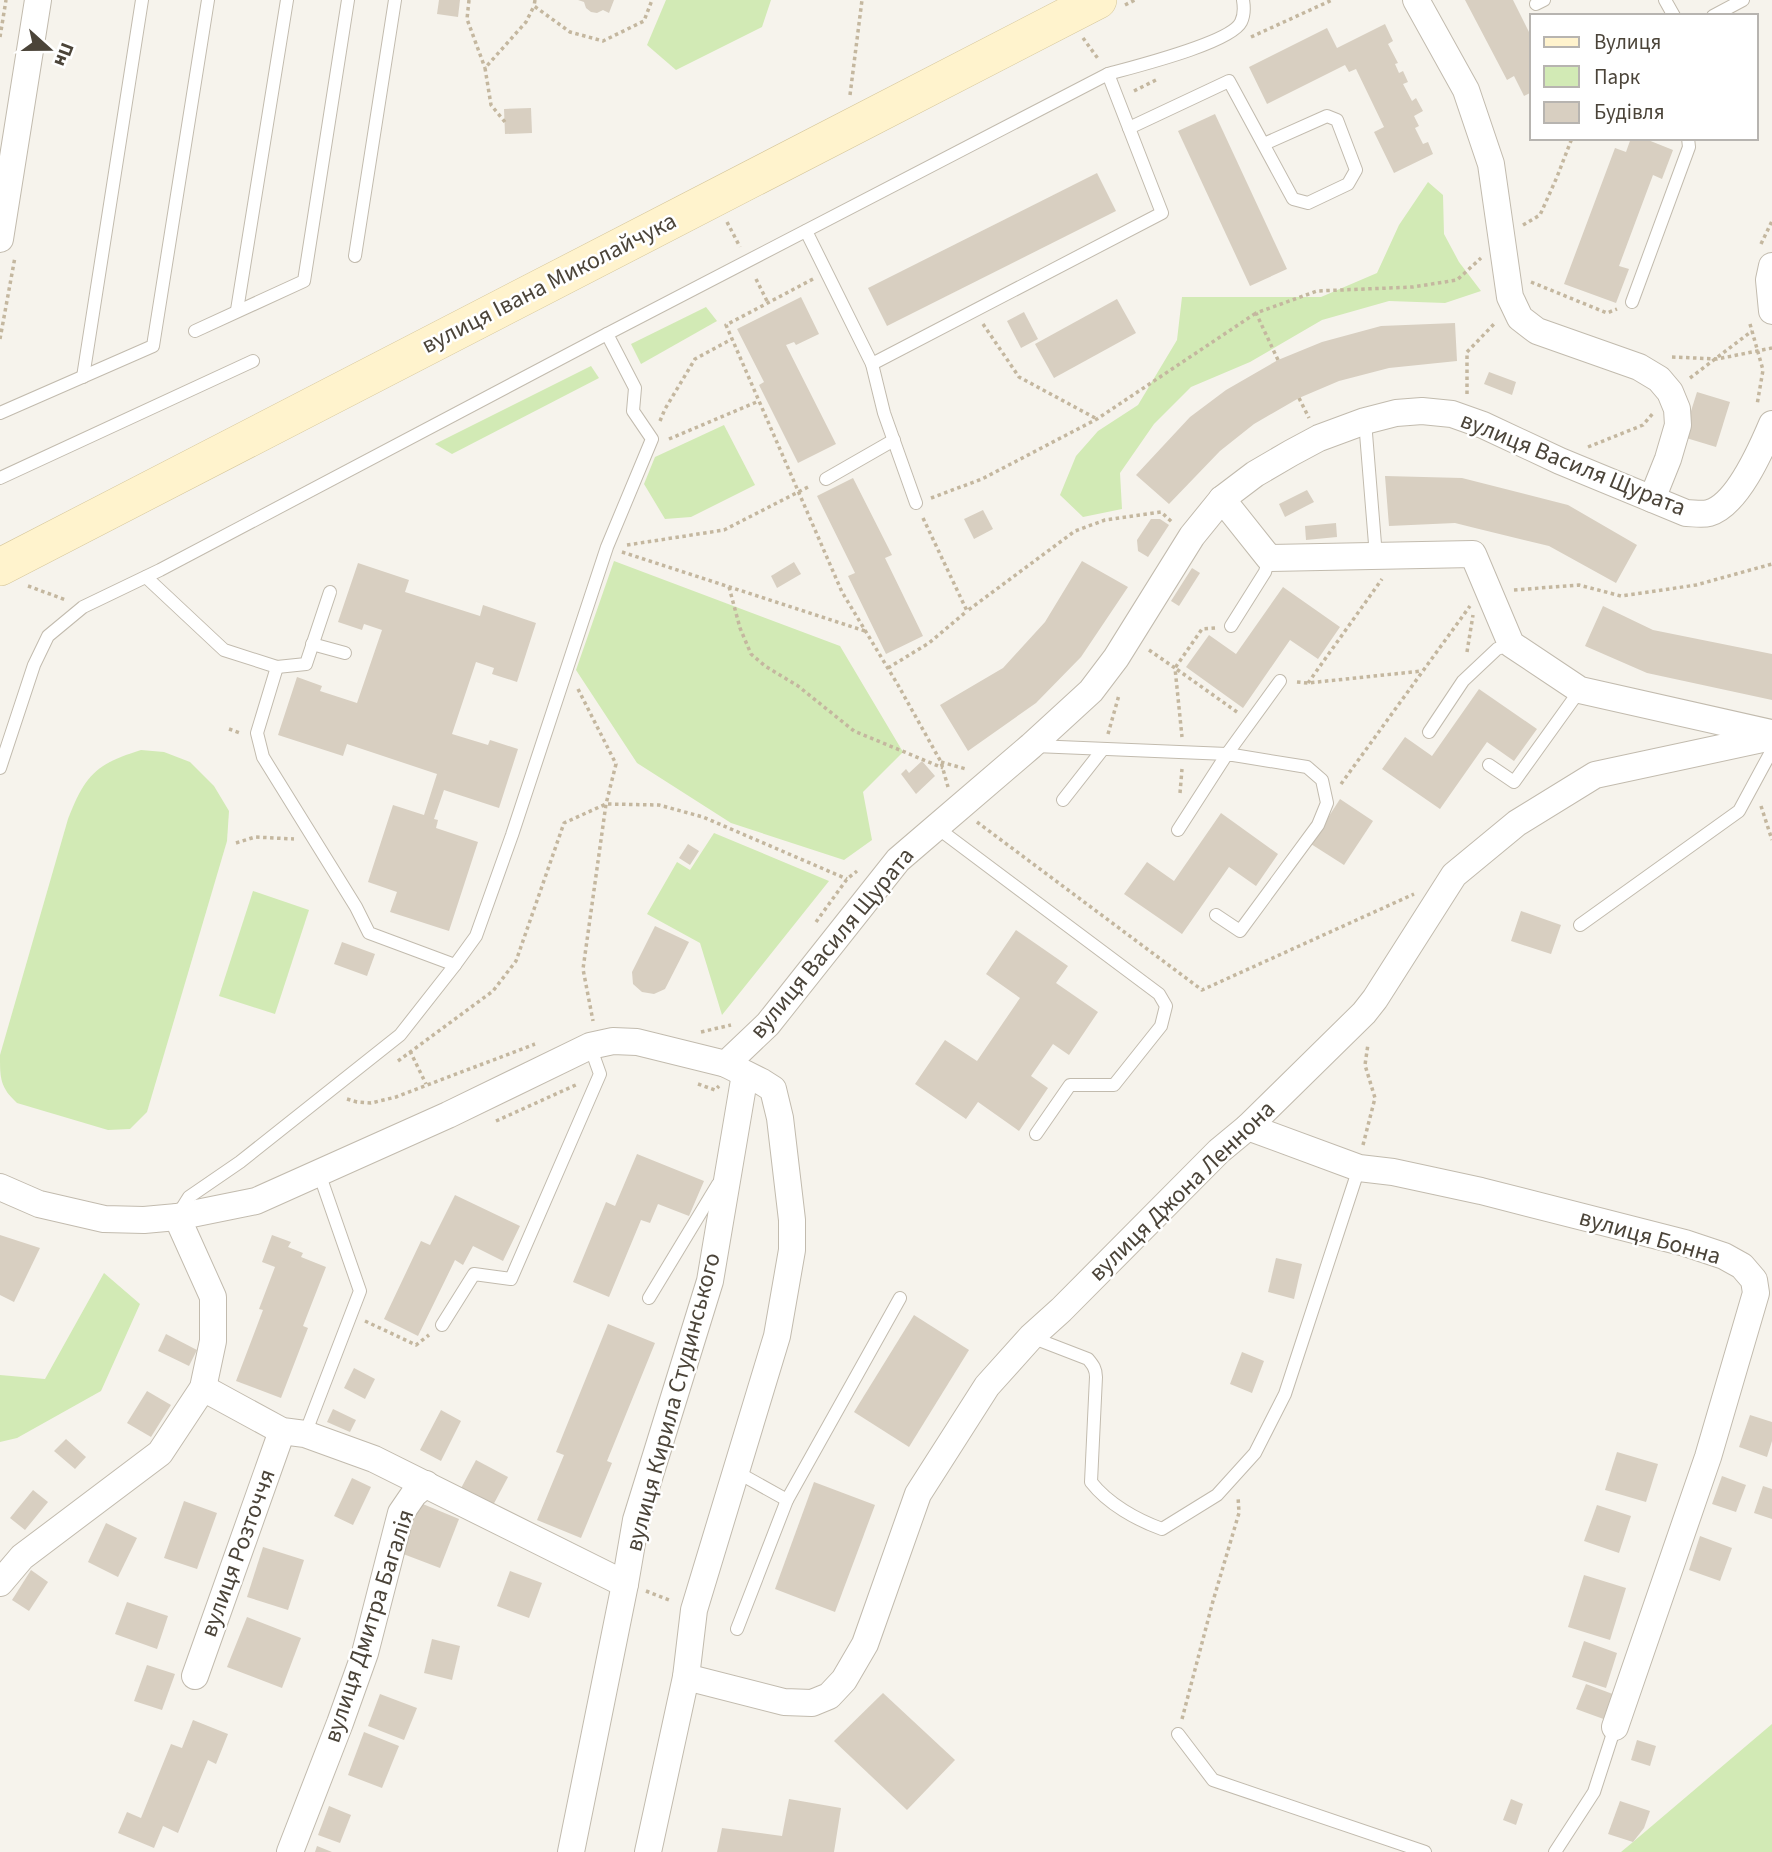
<svg xmlns="http://www.w3.org/2000/svg" width="1772" height="1852" viewBox="0 0 1772 1852" font-family="'Source Sans 3',sans-serif">
  <rect width="100%" height="100%" fill="#f6f3ec"/>
  <!-- green -->
  <g fill="#d2eab5">
    <path d="M666 0H771L762 27 676 70 647 45Z"/>
    <path d="M1428 182 1443 195 1444 234 1459 262 1481 291 1445 303 1389 301 1322 320 1250 362 1191 387 1154 424 1120 473 1122 509 1083 517 1060 495 1076 456 1098 431 1138 405 1177 340 1182 297H1321L1377 273 1399 225Z"/>
    <path d="M706 307 717 321 641 364 631 344Z"/>
    <path d="M591 366 599 378 452 454 435 444Z"/>
    <path d="M724 425 755 485 691 517 665 519 644 484 655 457Z"/>
    <path d="M614 561 840 646 903 752 863 792 872 840 844 860 731 823 637 763 576 670Z"/>
    <path d="M141 750 164 752 190 762 214 786 229 811 227 841 147 1112 130 1129 108 1130 17 1103C0 1087 0 1079 0 1055L68 819C85 775 96 764 141 750Z"/>
    <path d="M714 833 829 881 722 1015 700 943 647 914 677 862 690 870Z"/>
    <path d="M253 891 309 910 275 1014 219 996Z"/>
    <path d="M104 1273 140 1304 101 1391 17 1438 0 1442V1375L45 1379Z"/>
    <path d="M1772 1724V1852H1621L1633 1842Z"/>
  </g>
  <!-- building -->
  <g fill="#d8cfc1">
    <path d="M439 0H460L458 17 437 14Z"/>
    <path d="M578 0H614L609 13 603 10 597 13 591 12 586 8 584 2Z"/>
    <path d="M1465 0H1513L1532 38V92L1524 96 1514 76 1507 80Z"/>
    <path d="M1385 24 1393 41 1388 44 1398 63 1395 64 1399 73 1403 71 1408 82 1403 84 1412 101 1416 98 1423 111 1414 116 1419 126 1415 128 1423 144 1428 142 1433 154 1394 173 1374 132 1384 127 1356 69 1349 72 1345 65 1267 104 1249 67 1327 28 1337 48Z"/>
    <path d="M531 108 532 133 505 134 504 109Z"/>
    <path d="M1215 114 1287 269 1250 286 1178 131Z"/>
    <path d="M1631 138H1643L1673 150 1662 179 1653 175 1619 266 1629 269 1616 303 1564 284 1615 148 1626 152Z"/>
    <path d="M1097 173 1116 211 887 326 868 288Z"/>
    <path d="M801 297 819 334 796 345 794 342 786 345 836 444 798 463 759 385 764 382 737 329Z"/>
    <path d="M1117 299 1136 333 1054 378 1035 344Z"/>
    <path d="M1024 312 1038 339 1021 348 1007 321Z"/>
    <path d="M1455 323 1457 361 1389 368 1339 381 1299 398 1254 424 1220 451 1169 504 1136 475 1190 417 1226 390 1278 360 1322 342 1381 326Z"/>
    <path d="M1489 372 1516 382 1512 395 1484 384Z"/>
    <path d="M1697 392 1730 402 1716 447 1683 437Z"/>
    <path d="M1385 476 1462 478 1568 505 1637 545 1616 583 1549 546 1475 528 1455 523 1389 526Z"/>
    <path d="M853 478 892 555 885 558 923 636 886 654 848 576 855 573 817 496Z"/>
    <path d="M1307 490 1314 502 1285 517 1279 504Z"/>
    <path d="M983 510 993 529 974 539 964 519Z"/>
    <path d="M1151 519H1160L1169 525 1148 557 1138 551 1137 540Z"/>
    <path d="M1336 523 1337 537 1306 540 1305 526Z"/>
    <path d="M1082 561 1128 587 1081 657 1036 703 968 751 940 705 1003 668 1045 622Z"/>
    <path d="M794 562 801 574 777 588 771 576Z"/>
    <path d="M358 563 409 580 405 592 480 616 483 605 536 623 517 682 492 674 494 668 476 662 452 734 488 745 490 740 518 749 499 808 444 790 434 819 438 820 436 828 478 842 449 931 390 912 397 892 368 882 393 805 424 815 437 774 347 744 343 756 278 735 297 677 322 686 320 691 357 703 382 630 364 624 362 630 338 622Z"/>
    <path d="M1192 568 1200 573 1179 606 1171 601Z"/>
    <path d="M1283 587 1340 627 1318 659 1290 640 1243 708 1186 667 1209 635 1236 654Z"/>
    <path d="M1603 606 1653 630 1772 654V700L1647 673 1585 646Z"/>
    <path d="M1479 689 1537 729 1514 761 1487 742 1440 809 1382 769 1405 737 1432 756Z"/>
    <path d="M922 761 935 776 916 794 901 774 906 769 909 773Z"/>
    <path d="M1340 799 1373 821 1344 865 1311 844Z"/>
    <path d="M1221 813 1278 854 1256 886 1229 867 1182 934 1124 894 1147 862 1174 881Z"/>
    <path d="M688 844 699 851 690 865 679 858Z"/>
    <path d="M1521 911 1561 925 1551 954 1511 941Z"/>
    <path d="M655 926 689 942 665 989 654 994 642 992 633 984 632 972Z"/>
    <path d="M1016 930 1068 966 1056 983 1098 1012 1069 1055 1053 1044 1031 1076 1048 1088 1019 1131 978 1102 966 1119 915 1084 945 1040 977 1061 1020 998 986 974Z"/>
    <path d="M342 942 375 954 367 976 334 964Z"/>
    <path d="M637 1154 704 1181 689 1216 658 1204 650 1223 641 1220 609 1297 573 1282 606 1202 615 1206Z"/>
    <path d="M455 1195 520 1226 503 1261 473 1246 463 1265 455 1260 418 1336 384 1319 421 1241 430 1245Z"/>
    <path d="M0 1235 40 1248 14 1302 0 1295Z"/>
    <path d="M272 1235 291 1242 288 1247 303 1253 301 1257 326 1267 303 1326 308 1328 281 1398 236 1381 263 1310 259 1309 275 1267 262 1262Z"/>
    <path d="M1276 1258 1302 1264 1294 1299 1268 1292Z"/>
    <path d="M914 1315 969 1350 909 1447 854 1412Z"/>
    <path d="M608 1324 655 1343 607 1461 612 1463 581 1538 537 1520 564 1455 556 1452Z"/>
    <path d="M166 1334 197 1350 189 1366 158 1351Z"/>
    <path d="M1242 1352 1264 1361 1252 1393 1230 1384Z"/>
    <path d="M354 1368 375 1379 365 1399 344 1388Z"/>
    <path d="M147 1391 171 1405 151 1437 127 1423Z"/>
    <path d="M333 1409 356 1420 350 1432 327 1422Z"/>
    <path d="M441 1410 461 1421 441 1461 420 1450Z"/>
    <path d="M1750 1415 1772 1422V1441L1767 1457 1739 1447Z"/>
    <path d="M66 1439 86 1457 75 1469 54 1451Z"/>
    <path d="M1617 1452 1658 1464 1646 1502 1605 1490Z"/>
    <path d="M476 1460 508 1477 491 1509 459 1492Z"/>
    <path d="M1722 1476 1746 1485 1736 1512 1712 1504Z"/>
    <path d="M352 1478 371 1487 353 1525 334 1516Z"/>
    <path d="M814 1482 875 1505 835 1612 775 1589Z"/>
    <path d="M1763 1486 1772 1489V1519L1754 1513Z"/>
    <path d="M33 1490 48 1502 25 1530 10 1518Z"/>
    <path d="M184 1501 217 1513 197 1569 164 1558Z"/>
    <path d="M418 1502 459 1519 440 1568 398 1552Z"/>
    <path d="M1597 1505 1631 1516 1619 1553 1584 1541Z"/>
    <path d="M106 1523 137 1538 118 1577 88 1562Z"/>
    <path d="M1700 1536 1732 1548 1720 1581 1689 1570Z"/>
    <path d="M263 1547 304 1560 288 1610 247 1597Z"/>
    <path d="M31 1570 48 1582 29 1611 12 1600Z"/>
    <path d="M510 1571 542 1583 529 1618 497 1606Z"/>
    <path d="M1584 1575 1626 1588 1610 1640 1568 1627Z"/>
    <path d="M127 1602 168 1616 157 1649 115 1634Z"/>
    <path d="M247 1617 301 1638 282 1688 227 1667Z"/>
    <path d="M432 1639 460 1646 452 1680 424 1673Z"/>
    <path d="M1584 1641 1617 1653 1606 1688 1572 1677Z"/>
    <path d="M147 1665 175 1674 162 1710 134 1701Z"/>
    <path d="M1586 1684 1618 1696 1609 1721 1576 1709Z"/>
    <path d="M883 1693 955 1760 907 1810 834 1741Z"/>
    <path d="M380 1694 417 1708 404 1740 368 1726Z"/>
    <path d="M193 1720 228 1734 216 1764 208 1760 178 1833 163 1826 154 1848 118 1833 127 1812 141 1818 171 1744 182 1748Z"/>
    <path d="M364 1732 399 1746 382 1788 348 1775Z"/>
    <path d="M1637 1740 1656 1746 1650 1766 1631 1760Z"/>
    <path d="M789 1799 841 1808 834 1852H717L722 1828 782 1836Z"/>
    <path d="M1511 1799 1523 1804 1516 1825 1503 1820Z"/>
    <path d="M1620 1801 1650 1811 1644 1828 1633 1842 1608 1834Z"/>
    <path d="M329 1806 351 1815 340 1843 318 1835Z"/>
    <path d="M317 1846 332 1852H315Z"/>
  </g>
  <g fill="none" stroke-linecap="round" stroke-linejoin="round">
    <!-- lane casing -->
    <g stroke="#c2bbae" stroke-width="14">
      <g id="lane">
        <path d="M1665 0 1674 16"/>
        <path d="M1536 4 1544 0"/>
        <path d="M1713 16 1743 0"/>
        <path d="M1129 128 1229 81 1293 199 1308 203 1348 184 1356 170 1337 120 1327 116 1264 144"/>
        <path d="M806 231 872 364 1162 213 1108 74"/>
        <path d="M355 256 395 0"/>
        <path d="M1632 302 1689 147 1688 138"/>
        <path d="M237 310 287 0"/>
        <path d="M195 331 304 281 348 0"/>
        <path d="M872 364 884 413 916 503"/>
        <path d="M83 377 142 0"/>
        <path d="M0 413 153 346 208 0"/>
        <path d="M1365 421 1375 544"/>
        <path d="M0 478 253 361"/>
        <path d="M826 479 894 440"/>
        <path d="M146 577 224 650 277 667 257 733 263 757 356 907 369 933 455 965 476 936 512 835 607 547 652 439 633 411 635 388 607 334 1108 74C1133 67 1231 43 1241 22 1244 16 1244 6 1243 0"/>
        <path d="M1231 626 1265 572 1269 558"/>
        <path d="M312 644 345 653"/>
        <path d="M277 667 306 664 330 592"/>
        <path d="M1429 732 1463 681 1497 649 1511 644"/>
        <path d="M1035 746 1227 754 1280 681"/>
        <path d="M1489 765 1514 782 1580 690"/>
        <path d="M0 768 34 665 48 636 83 607 160 570 607 334"/>
        <path d="M1063 800 1103 749"/>
        <path d="M936 827 1159 994 1166 1006 1161 1026 1114 1085H1070L1036 1134"/>
        <path d="M1178 830 1227 754 1307 767 1322 780 1327 803 1318 825 1240 931 1216 915"/>
        <path d="M1580 925 1739 811 1772 750"/>
        <path d="M177 1216 189 1197 240 1162 400 1035 455 965"/>
        <path d="M649 1298 718 1184"/>
        <path d="M442 1325 474 1274 511 1279 600 1074 590 1046"/>
        <path d="M1031 1337 1088 1359C1093 1365 1096 1369 1096 1377L1091 1482C1108 1504 1137 1520 1162 1529L1217 1495 1255 1453 1285 1394 1359 1168"/>
        <path d="M305 1434 360 1291 319 1173"/>
        <path d="M735 1471 787 1500"/>
        <path d="M737 1629 787 1500 900 1298"/>
        <path d="M1178 1734 1213 1780 1425 1852"/>
        <path d="M1555 1852 1594 1792 1615 1727"/>
      </g>
    </g>
    <!-- street casing -->
    <g stroke="#c2bbae" stroke-width="28">
      <g id="street">
        <path d="M1416 0 1466 90 1491 164 1510 297 1520 318 1537 331 1639 367 1659 379 1670 392 1677 409 1678 425 1668 459 1652 499"/>
        <path d="M0 239 38 0"/>
        <path d="M1772 266 1769 280 1772 311"/>
        <path d="M1222 499 1269 558 1473 554 1511 644 1580 690 1771 733"/>
        <path d="M1248 1127 1359 1168 1393 1172 1481 1191 1685 1243 1724 1256 1742 1266 1754 1280 1756 1293 1708 1457 1615 1727"/>
        <path d="M0 1187 39 1204 104 1219 144 1220 177 1217 256 1201 448 1115 590 1046 613 1041 637 1042 726 1064 768 1024 898 860 1031 746 1091 691 1116 658 1192 536 1222 499 1255 474 1291 453 1319 438 1365 421 1396 413 1422 411 1452 414 1483 425 1560 461 1686 513C1693 513 1702 515 1709 513 1737 505 1761 450 1772 424"/>
        <path d="M203 1388 282 1431 305 1434 374 1459 625 1584"/>
        <path d="M0 1583 22 1557 160 1453 203 1388 213 1341V1297L177 1217"/>
        <path d="M195 1676 282 1431"/>
        <path d="M686 1677 784 1702 812 1703 829 1696 844 1680 865 1644 918 1494 987 1386 1031 1337 1061 1310 1219 1151 1248 1127 1364 1013 1375 999 1454 875 1517 823 1595 775 1772 737"/>
        <path d="M290 1852 340 1723 365 1653 401 1513 414 1494 426 1484"/>
        <path d="M571 1852 625 1584 636 1520 710 1281 745 1074"/>
        <path d="M648 1852 686 1677 694 1610 777 1336 792 1250V1220L780 1118 773 1089 762 1082 726 1064"/>
      </g>
    </g>
    <!-- secondary casing -->
    <g stroke="#d6c79b" stroke-width="38">
      <path id="secondary" d="M0 567 1098 0"/>
    </g>
    <!-- path -->
    <g stroke="#c4b79f" stroke-width="3.5" stroke-dasharray="3.5 3.5" stroke-linecap="butt">
      <path d="M469 0 467 19 485 68"/>
      <path d="M535 0 534 6 570 32 603 41 644 21 652 0"/>
      <path d="M1125 5 1135 0"/>
      <path d="M0 37 6 0"/>
      <path d="M1251 37 1332 0"/>
      <path d="M1083 38 1099 60"/>
      <path d="M1134 91 1158 79"/>
      <path d="M850 95 862 0"/>
      <path d="M505 122 491 105 485 68 526 22 534 6"/>
      <path d="M727 222 740 247"/>
      <path d="M1523 225 1540 215 1557 177 1572 138"/>
      <path d="M1761 244 1772 221"/>
      <path d="M756 279 768 303"/>
      <path d="M813 279 726 325 842 592 898 685 941 762 948 787"/>
      <path d="M1531 282 1607 313 1617 309"/>
      <path d="M983 324 1019 377 1097 419"/>
      <path d="M1750 324 1763 370 1757 405"/>
      <path d="M0 339 15 257"/>
      <path d="M1672 357 1717 359 1772 348"/>
      <path d="M1278 360 1256 313 1317 291 1413 287 1457 280 1481 258"/>
      <path d="M1690 378 1752 331"/>
      <path d="M1467 394V352L1496 322"/>
      <path d="M1299 398 1309 418"/>
      <path d="M660 421 665 409 695 359 732 339"/>
      <path d="M669 439 759 401"/>
      <path d="M1588 447 1643 425 1654 412"/>
      <path d="M931 498 982 479 1097 419 1256 313"/>
      <path d="M923 518 967 611 1075 531 1105 520 1161 512 1173 523"/>
      <path d="M627 545 724 530 810 486"/>
      <path d="M622 552 865 631"/>
      <path d="M28 586 66 600"/>
      <path d="M729 587 740 628 751 654 765 666 798 686 854 731 943 768"/>
      <path d="M1514 590 1579 585 1621 596 1696 585 1772 564"/>
      <path d="M1215 628 1202 629 1175 668 1237 712"/>
      <path d="M1149 650 1175 668 1182 737"/>
      <path d="M1467 652 1473 615"/>
      <path d="M888 668 929 643 967 611"/>
      <path d="M1297 682 1308 683 1422 671"/>
      <path d="M1308 683 1382 579"/>
      <path d="M578 689 616 764 606 804 583 969 593 1021"/>
      <path d="M229 729 240 733"/>
      <path d="M1108 734 1119 695"/>
      <path d="M941 762 966 769"/>
      <path d="M1341 784 1470 606"/>
      <path d="M1180 793 1182 769"/>
      <path d="M1761 806 1772 840"/>
      <path d="M977 822 1202 990 1414 894"/>
      <path d="M236 843 255 837 294 839"/>
      <path d="M816 922 847 879 857 871"/>
      <path d="M701 1032 731 1025"/>
      <path d="M410 1051 426 1084"/>
      <path d="M398 1061 493 991 516 961 564 823 606 804 659 805 703 817 847 879"/>
      <path d="M698 1084 715 1090 719 1086"/>
      <path d="M347 1099 357 1102 371 1103 396 1097 535 1044"/>
      <path d="M496 1121 578 1084"/>
      <path d="M1363 1145 1375 1098 1365 1065 1368 1044"/>
      <path d="M365 1321 416 1345 429 1335"/>
      <path d="M646 1591 672 1601"/>
      <path d="M1182 1719 1213 1601 1239 1513 1238 1496"/>
    </g>
    <!-- lane -->
    <use href="#lane" stroke="#fff" stroke-width="12"/>
    <!-- street -->
    <use href="#street" stroke="#fff" stroke-width="26"/>
    <!-- secondary -->
    <use href="#secondary" stroke="#fff3cd" stroke-width="37"/>
  </g>
  <g text-anchor="middle" dominant-baseline="central" stroke-width="5" stroke-linejoin="round" paint-order="stroke">
    <!-- street labels -->
    <g font-size="24" fill="#4b4439" stroke="#fff">
      <text transform="translate(549 283) rotate(-27)">вулиця Івана Миколайчука</text>
      <text transform="translate(1573 464) rotate(22)">вулиця Василя Щурата</text>
      <text transform="translate(832 943) rotate(-50)">вулиця Василя Щурата</text>
      <text transform="translate(1182 1191) rotate(-44)">вулиця Джона Леннона</text>
      <text transform="translate(1650 1237) rotate(16)">вулиця Бонна</text>
      <text transform="translate(673 1402) rotate(-75)">вулиця Кирила Студинського</text>
      <text transform="translate(238 1553) rotate(-70)">вулиця Розточчя</text>
      <text transform="translate(369 1626) rotate(-72)">вулиця Дмитра Багалія</text>
    </g>
  </g>
  <!-- legend -->
  <rect x="1530" y="14" width="228" height="126" fill="#ffffff" stroke="#b7b4b0" stroke-width="2"/>
  <rect x="1544" y="37" width="35" height="10" fill="#fff3cd" stroke="#b7b4b0" stroke-width="2"/>
  <text x="1594" y="49" font-size="21" fill="#4b4439">Вулиця</text>
  <rect x="1544" y="66" width="35" height="21" fill="#d2eab5" stroke="#b7b4b0" stroke-width="2"/>
  <text x="1594" y="84" font-size="21" fill="#4b4439">Парк</text>
  <rect x="1544" y="102" width="35" height="21" fill="#d8cfc1" stroke="#b7b4b0" stroke-width="2"/>
  <text x="1594" y="119" font-size="21" fill="#4b4439">Будівля</text>
  <!-- north arrow -->
  <g transform="translate(49 49) rotate(111)" stroke="#ffffff" stroke-width="5" paint-order="stroke">
  <path d="M0-5L12 26L0 18L-12 26Z" fill="#4b4439"/>
  <text y="-10" font-size="19" font-weight="bold" text-anchor="middle" fill="#4b4439">Пн</text>
  </g>
</svg>
